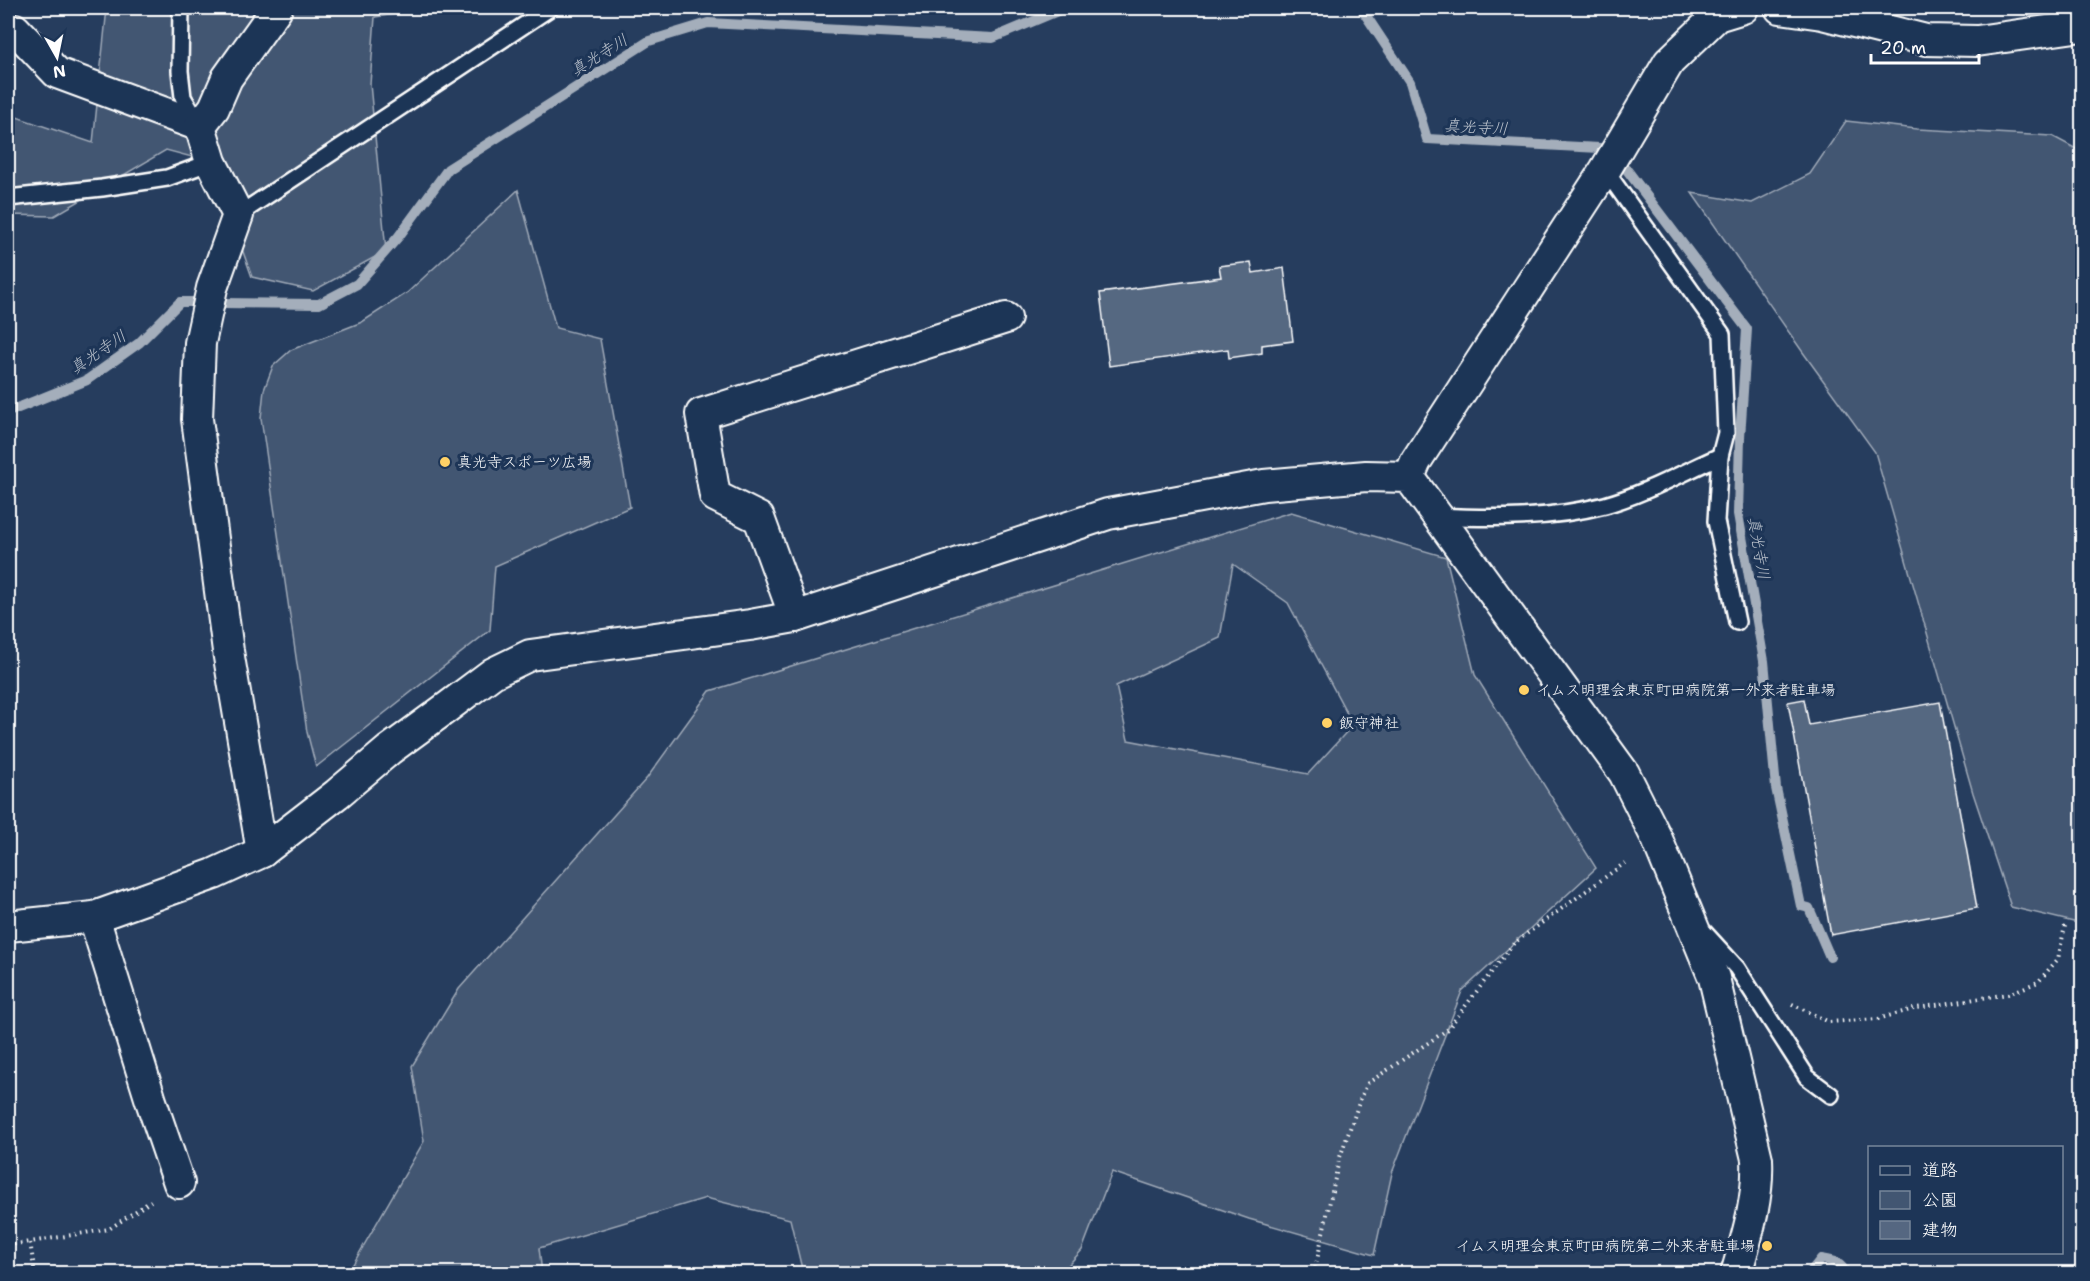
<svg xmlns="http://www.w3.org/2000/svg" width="2090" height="1281" viewBox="0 0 2090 1281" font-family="'Shantell Sans','Klee One',sans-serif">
  <rect width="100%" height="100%" fill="#263d5e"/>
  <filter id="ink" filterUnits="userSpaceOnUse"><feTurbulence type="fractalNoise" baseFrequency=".0167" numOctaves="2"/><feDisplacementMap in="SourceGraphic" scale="12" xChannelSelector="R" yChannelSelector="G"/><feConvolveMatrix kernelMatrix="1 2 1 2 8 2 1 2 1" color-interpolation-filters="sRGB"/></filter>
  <g filter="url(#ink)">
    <!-- green -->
    <g fill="#425672" stroke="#a0aab8" stroke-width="1.5" fill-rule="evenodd">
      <path d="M107 8H436L375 17 370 84 386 251 313 291 252 277 211 162 166 150 54 216 8 215V114L93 143Z"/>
      <path d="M1846 121 1917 129 2052 136 2082 152V924L2011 907 1973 793 1875 452 1802 351 1692 193 1752 203 1810 174Z"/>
      <path d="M518 190 556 328 600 339 630 507 495 566 490 630 316 767 307 732 261 418 264 390 273 366 291 350 362 322 407 293Z"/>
      <path d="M1291 512 1446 557 1475 675 1596 868 1462 991 1392 1173 1374 1255 1249 1219 1112 1172 1082 1250 1061 1273H803L790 1219 706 1198 539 1248 542 1273H348L424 1141 412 1066 459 989 647 778 710 691ZM1233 564 1288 603 1353 725 1308 774 1128 740 1116 686 1220 638Z"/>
    </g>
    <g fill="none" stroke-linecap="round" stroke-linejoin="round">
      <!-- stream -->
      <g stroke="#a4aebb" stroke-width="10">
        <path d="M1361 8 1410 82 1427 139 1600 148"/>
        <path d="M1627 170 1747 329 1740 438 1738 514 1764 661 1776 788 1801 906 1809 908 1830 957"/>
        <path d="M222 303 319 304 357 284 399 236 448 169 649 41 708 23 993 38 1065 8"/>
        <path d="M8 412 87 380 139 343 180 302H193"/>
        <path d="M1821 1259C1833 1261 1841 1262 1846 1274"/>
        <path d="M1809 1274 1821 1259"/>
      </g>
    </g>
    <!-- building -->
    <g fill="#556781" stroke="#fff" stroke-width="1.5">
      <path d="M1251 262 1253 273 1284 268 1293 341 1262 345V353L1229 358 1228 349 1109 366 1100 293 1221 277 1219 266Z"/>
      <path d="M1804 699 1809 725 1940 702 1977 908 1831 935 1788 702Z"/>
    </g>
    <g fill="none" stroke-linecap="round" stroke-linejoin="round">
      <!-- lane casing -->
      <g stroke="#fff" stroke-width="20">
        <g id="lane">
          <path d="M181 8 180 71 183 97 199 124"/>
          <path d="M1605 170 1722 334 1726 433 1720 456 1716 521 1737 622"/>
          <path d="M8 198 102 188 167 178 211 162"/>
          <path d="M238 215 550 8"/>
          <path d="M1439 516C1493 519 1551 519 1605 505 1644 494 1682 473 1720 456"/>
          <path d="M1704 932 1737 968 1807 1077 1831 1095"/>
        </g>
      </g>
      <!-- street casing -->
      <g stroke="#fff" stroke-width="34">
        <g id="street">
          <path d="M1780 8 1822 14 1926 40 1977 41 2082 26"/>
          <path d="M15 29 57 73 200 126"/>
          <path d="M200 126 211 162 238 215 212 288 200 343 197 419 228 651 262 852"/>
          <path d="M200 126 214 108 227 78 277 8"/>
          <path d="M1409 477 1416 461 1605 170 1669 62 1717 16 1743 8"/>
          <path d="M795 617 759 518 715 496 701 414 1006 318"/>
          <path d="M94 917 151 1101 179 1183"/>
          <path d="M8 926 94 917 214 874 262 852 337 794 389 750 445 709 493 673 530 655 750 625 795 617 1108 514 1264 485 1366 476 1409 477 1624 773 1657 839 1714 978 1757 1159C1759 1199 1747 1236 1736 1274"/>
        </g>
      </g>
      <!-- path -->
      <g stroke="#fff" stroke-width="4" stroke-dasharray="1.5 4.5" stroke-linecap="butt">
        <path d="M1792 1004 1829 1022 1878 1019 1917 1008 2008 994 2038 982 2058 959 2065 926"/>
        <path d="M8 1245 30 1242"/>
        <path d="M35 1274 30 1242 109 1229 151 1201"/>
        <path d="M1314 1274 1339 1160 1360 1100 1368 1083 1447 1030 1514 943 1629 860"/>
      </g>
      <!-- lane -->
      <use href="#lane" stroke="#1d3557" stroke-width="15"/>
      <!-- street -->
      <use href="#street" stroke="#1d3557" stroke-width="30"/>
    </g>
  </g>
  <!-- markers -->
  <g fill="#ffd166" stroke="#1d3557" stroke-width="2">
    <circle cx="445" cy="462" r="6"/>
    <circle cx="1524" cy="690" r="6"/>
    <circle cx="1327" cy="723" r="6"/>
    <circle cx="1767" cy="1246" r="6"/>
  </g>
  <g text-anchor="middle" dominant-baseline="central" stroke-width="6" stroke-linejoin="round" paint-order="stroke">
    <!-- poi labels -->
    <g font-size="15" fill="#fff" stroke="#1d3557" text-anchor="start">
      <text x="457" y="462">真光寺スポーツ広場</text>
      <text x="1536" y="690">イムス明理会東京町田病院第一外来者駐車場</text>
      <text x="1339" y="723">飯守神社</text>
      <text x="1755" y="1246" text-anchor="end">イムス明理会東京町田病院第二外来者駐車場</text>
    </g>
    <!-- water labels -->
    <g font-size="16" font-style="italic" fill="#bbc2cc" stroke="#1d3557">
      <text transform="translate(599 55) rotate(-32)">真光寺川</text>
      <text transform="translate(1476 127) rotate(3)">真光寺川</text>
      <text transform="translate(98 352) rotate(-34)">真光寺川</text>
      <text transform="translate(1759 548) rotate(80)">真光寺川</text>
    </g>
  </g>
  <!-- margin -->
  <rect width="2090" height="1281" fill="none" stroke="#1d3557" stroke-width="30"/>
  <rect x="15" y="15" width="2060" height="1251" fill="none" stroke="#fff" stroke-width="2" filter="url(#ink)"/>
  <!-- legend -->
  <rect x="1868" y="1146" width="195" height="108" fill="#1d3557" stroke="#77869a" stroke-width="1.5"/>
  <rect x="1880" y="1166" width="30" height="9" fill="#1d3557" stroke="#77869a" stroke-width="1.5"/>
  <text x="1922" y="1176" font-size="18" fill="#ffffff">道路</text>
  <rect x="1880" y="1191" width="30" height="18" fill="#425672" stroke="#77869a" stroke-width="1.5"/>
  <text x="1922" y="1206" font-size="18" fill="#ffffff">公園</text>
  <rect x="1880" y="1221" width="30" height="18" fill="#556781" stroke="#77869a" stroke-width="1.5"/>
  <text x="1922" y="1236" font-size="18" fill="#ffffff">建物</text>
  <!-- north arrow -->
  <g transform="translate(57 57) rotate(171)" stroke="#1d3557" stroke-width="4.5" paint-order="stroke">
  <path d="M0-4.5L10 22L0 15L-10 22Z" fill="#ffffff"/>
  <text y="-9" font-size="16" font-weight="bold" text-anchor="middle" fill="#ffffff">N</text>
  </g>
  <!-- scale -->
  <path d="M1871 54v9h108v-9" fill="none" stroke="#ffffff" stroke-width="3"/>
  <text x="1880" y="54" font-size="18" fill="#ffffff" stroke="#1d3557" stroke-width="4.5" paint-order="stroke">20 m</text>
</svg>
